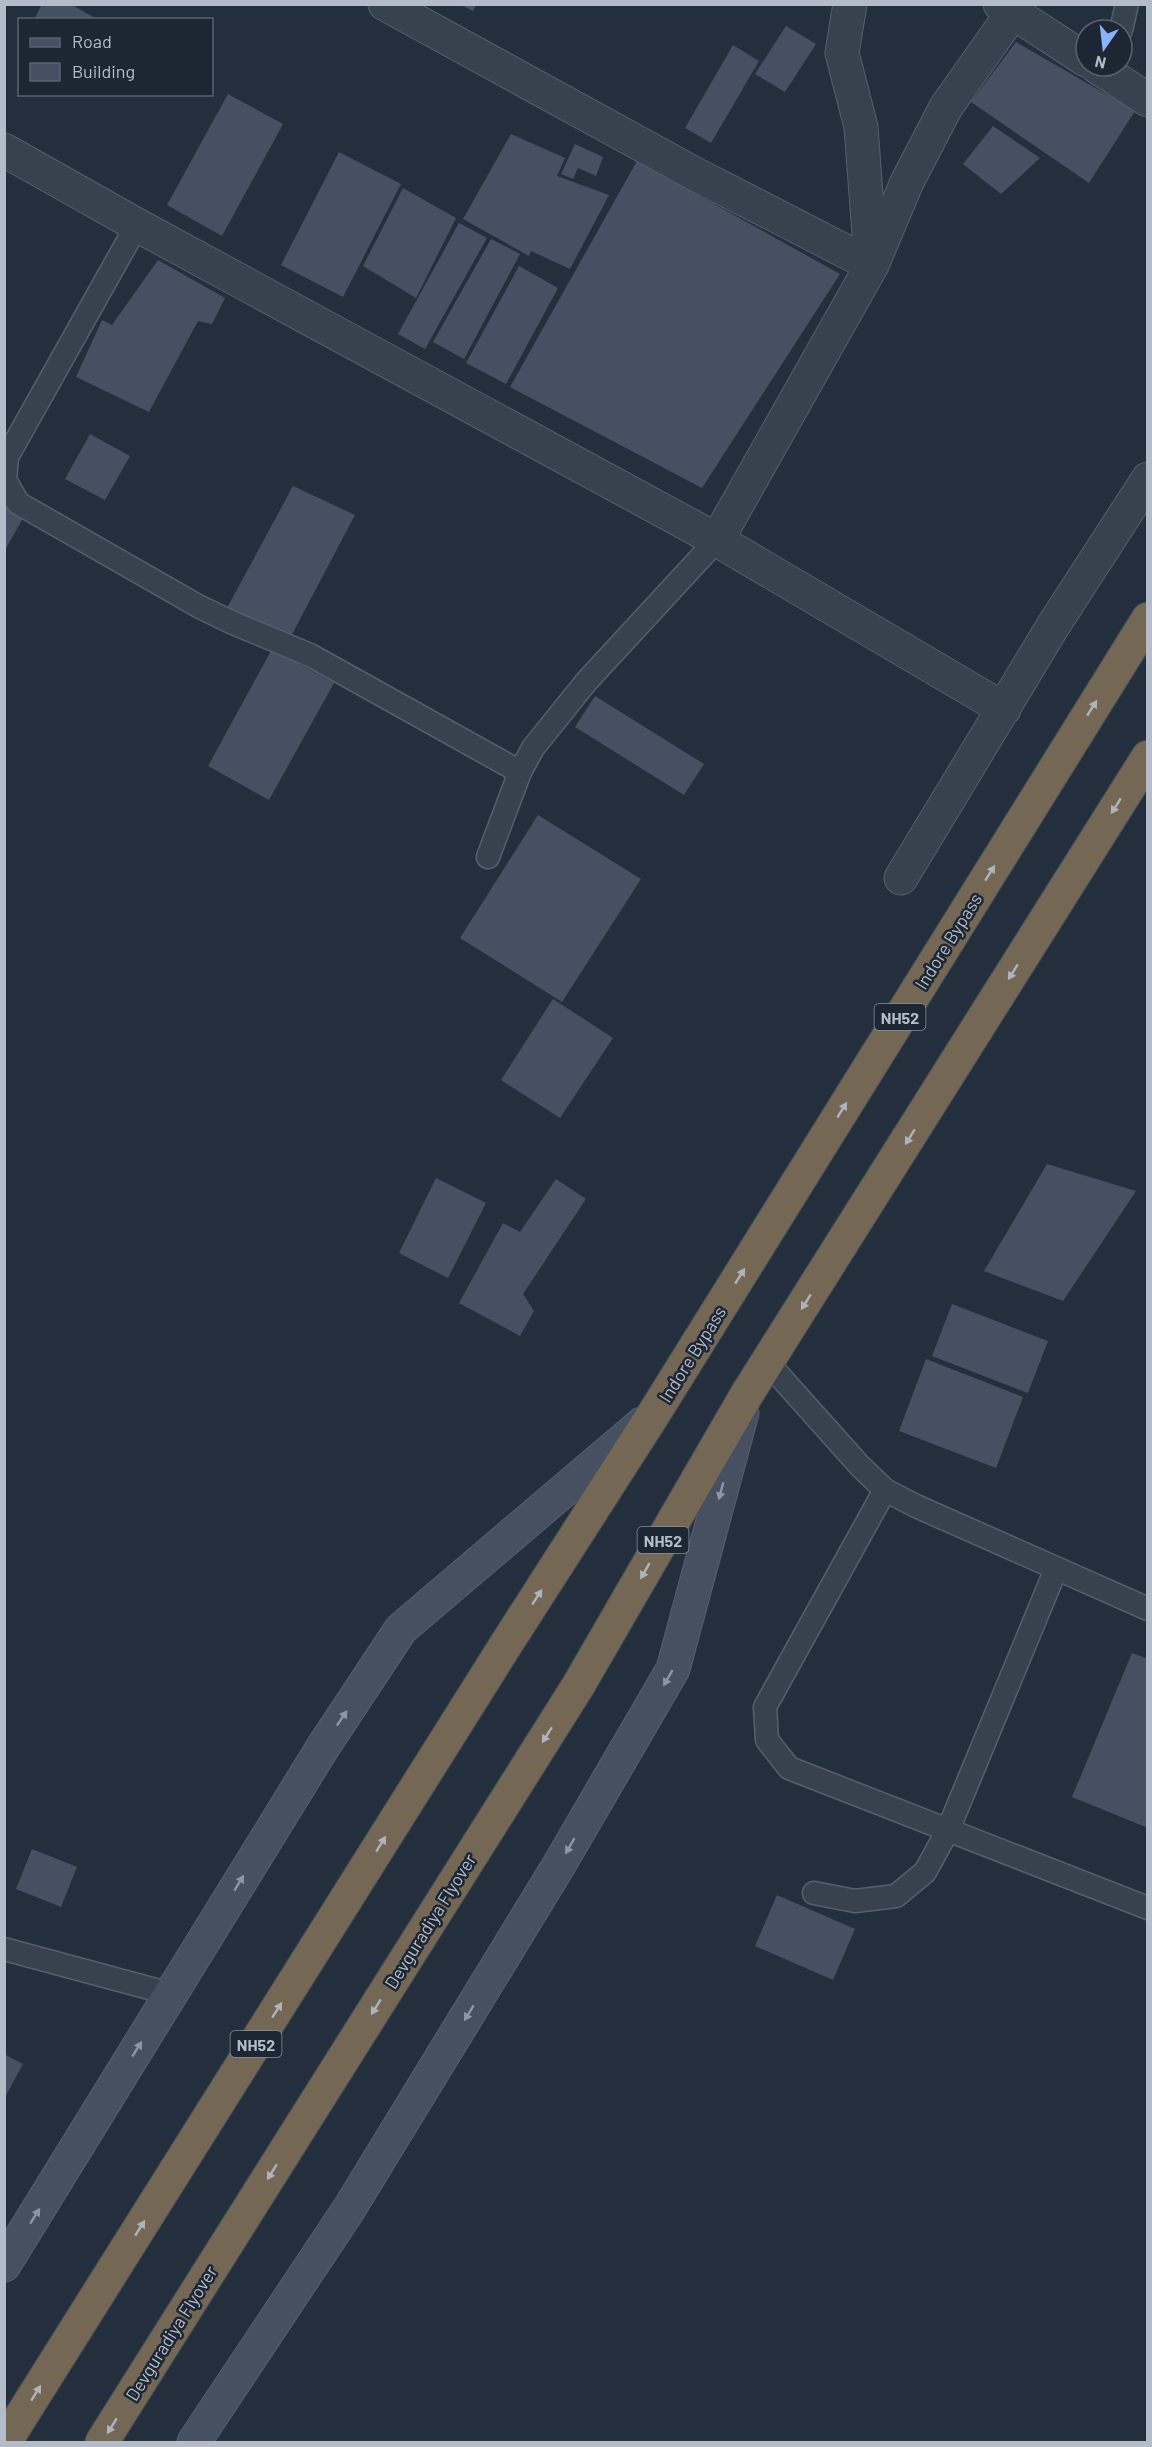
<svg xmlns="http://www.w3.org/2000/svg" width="1152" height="2447" viewBox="0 0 1152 2447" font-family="Barlow,sans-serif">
  <rect width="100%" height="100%" fill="#242f3e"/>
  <!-- building -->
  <g fill="#455162">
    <path d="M42 4H70L99 20H34Z"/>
    <path d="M461 5H476L473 11Z"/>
    <path d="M786 26 816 44 785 92 755 74Z"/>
    <path d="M1016 42 1135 111 1089 183 971 102Z"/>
    <path d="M733 45 759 61 711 143 685 128Z"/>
    <path d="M228 94 283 124 222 236 167 205Z"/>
    <path d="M993 126 1040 158 1001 194 963 164Z"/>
    <path d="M511 134 565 158 557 176 609 195 570 269 531 251 529 256 463 219Z"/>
    <path d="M575 144 603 157 596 176 578 168 573 179 561 174Z"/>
    <path d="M339 152 401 184 343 297 281 265Z"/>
    <path d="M637 161 840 274 702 488 510 387Z"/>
    <path d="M403 188 456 218 416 298 363 266Z"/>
    <path d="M459 223 487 238 425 349 398 334Z"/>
    <path d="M491 239 520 254 464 359 433 342Z"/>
    <path d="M158 260 225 298 212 324 198 321 149 412 76 377 102 320 112 325Z"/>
    <path d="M519 266 558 288 506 384 466 363Z"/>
    <path d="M90 434 130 456 105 500 65 479Z"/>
    <path d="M293 486 355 515 290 638 227 608Z"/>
    <path d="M4 506 23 518 4 552Z"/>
    <path d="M272 649 334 683 269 800 208 766Z"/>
    <path d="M595 696 704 764 684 795 575 727Z"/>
    <path d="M538 815 641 879 562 1002 460 938Z"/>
    <path d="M553 999 613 1038 560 1118 501 1080Z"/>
    <path d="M1047 1164 1136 1191 1063 1301 984 1271Z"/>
    <path d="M436 1178 486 1203 448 1278 399 1253Z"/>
    <path d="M556 1179 586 1199 523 1294 534 1311 520 1336 459 1303 503 1223 520 1232Z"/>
    <path d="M952 1304 1048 1341 1028 1393 932 1356Z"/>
    <path d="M926 1359 1023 1397 996 1468 899 1431Z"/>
    <path d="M1132 1653 1148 1659V1828L1072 1797Z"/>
    <path d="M32 1849 77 1867 61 1907 16 1889Z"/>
    <path d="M777 1895 855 1929 833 1980 755 1946Z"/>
    <path d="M4 2054 23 2064 4 2099Z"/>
  </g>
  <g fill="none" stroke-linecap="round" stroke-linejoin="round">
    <!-- lane casing -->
    <g stroke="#565f6c" stroke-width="25">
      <g id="lane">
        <path d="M1121 30 1127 4"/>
        <path d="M137 225 7 457 5 480 18 503 198 606 233 623 310 655 520 772"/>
        <path d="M488 857 520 772 533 748 586 682 717 540"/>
        <path d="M768 1363 860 1466 885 1490 916 1506 1148 1609"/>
        <path d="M885 1490 765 1707 767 1740 789 1768 1148 1908"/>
        <path d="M814 1893 855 1901 896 1896 925 1872 948 1830 1056 1569"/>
        <path d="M4 1949 171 1994"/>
      </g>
    </g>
    <!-- street casing -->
    <g stroke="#565f6c" stroke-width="35">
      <g id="street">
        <path d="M385 4 695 174 872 265"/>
        <path d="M850 4 842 53 861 127 871 261"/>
        <path d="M1000 4 1086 60"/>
        <path d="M1096 66 1148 100"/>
        <path d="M4 150 137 225 717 540 1004 709"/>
        <path d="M717 540 872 265 907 182 946 107 1013 12"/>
        <path d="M901 878 1053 626 1148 479"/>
      </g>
    </g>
    <!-- secondary casing -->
    <g stroke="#565f6c" stroke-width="35">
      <g id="secondary">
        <path d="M4 2265 323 1747 401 1629 642 1424"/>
        <path d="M194 2442 349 2209 559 1865 673 1669 742 1413"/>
      </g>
    </g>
    <!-- highway casing -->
    <g stroke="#434c59" stroke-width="35">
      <g id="highway">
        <path d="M5 2442 505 1646 653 1415 1148 619"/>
        <path d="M102 2442 578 1686 747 1394 1148 757"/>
      </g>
    </g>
    <!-- lane -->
    <use href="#lane" stroke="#38414e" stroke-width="22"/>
    <!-- street -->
    <use href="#street" stroke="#38414e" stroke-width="33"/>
    <!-- secondary -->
    <use href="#secondary" stroke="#465061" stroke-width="33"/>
    <!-- highway -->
    <use href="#highway" stroke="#746855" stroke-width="33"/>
  </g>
  <!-- one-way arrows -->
  <defs><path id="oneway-solid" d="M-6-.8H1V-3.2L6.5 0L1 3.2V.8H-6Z" transform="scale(1.5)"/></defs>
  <g fill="#aeb4bd">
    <use href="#oneway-solid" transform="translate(1092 708) rotate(-58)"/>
    <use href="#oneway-solid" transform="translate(1116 806) rotate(122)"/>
    <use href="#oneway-solid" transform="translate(990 873) rotate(-58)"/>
    <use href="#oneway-solid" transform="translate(1013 972) rotate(122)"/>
    <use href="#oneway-solid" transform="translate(842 1110) rotate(-58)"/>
    <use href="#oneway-solid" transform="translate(910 1137) rotate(122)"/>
    <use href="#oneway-solid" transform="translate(740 1276) rotate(-58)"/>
    <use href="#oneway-solid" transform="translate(806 1302) rotate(122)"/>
    <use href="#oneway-solid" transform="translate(645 1571) rotate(120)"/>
    <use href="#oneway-solid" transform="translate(537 1597) rotate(-57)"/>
    <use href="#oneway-solid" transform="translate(547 1735) rotate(122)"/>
    <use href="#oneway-solid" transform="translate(381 1844) rotate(-58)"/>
    <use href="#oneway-solid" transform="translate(376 2007) rotate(122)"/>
    <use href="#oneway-solid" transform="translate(277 2010) rotate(-58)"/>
    <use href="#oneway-solid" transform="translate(272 2172) rotate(122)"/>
    <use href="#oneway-solid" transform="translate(140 2228) rotate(-58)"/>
    <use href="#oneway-solid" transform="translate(36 2393) rotate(-58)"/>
    <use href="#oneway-solid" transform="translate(112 2426) rotate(122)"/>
  </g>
  <g fill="#8e96a5">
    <use href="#oneway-solid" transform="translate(721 1491) rotate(105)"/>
    <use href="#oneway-solid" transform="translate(668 1678) rotate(120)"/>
    <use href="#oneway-solid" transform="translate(342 1718) rotate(-56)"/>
    <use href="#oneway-solid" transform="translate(570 1846) rotate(120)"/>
    <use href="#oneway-solid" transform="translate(239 1883) rotate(-59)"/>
    <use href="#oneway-solid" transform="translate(469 2013) rotate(121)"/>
    <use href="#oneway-solid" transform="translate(137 2049) rotate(-58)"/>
    <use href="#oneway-solid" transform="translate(35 2216) rotate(-58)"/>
  </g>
  <g text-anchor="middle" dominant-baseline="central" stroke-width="5" stroke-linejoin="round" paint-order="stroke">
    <!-- shield labels -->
    <g fill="#1d2633" stroke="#878f9c" stroke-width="1.5">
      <rect x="874.5" y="1004" width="51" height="26" rx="4.5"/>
      <rect x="637.5" y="1527" width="51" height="26" rx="4.5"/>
      <rect x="230.5" y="2031" width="51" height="26" rx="4.5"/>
    </g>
    <g font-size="16" font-weight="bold" fill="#b4bcc9">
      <text x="900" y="1017">NH52</text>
      <text x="663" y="1540">NH52</text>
      <text x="256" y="2044">NH52</text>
    </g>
    <!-- street labels -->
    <g font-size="18" fill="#b4bcc9" stroke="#1d2633">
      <text transform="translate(948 941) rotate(-58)">Indore Bypass</text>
      <text transform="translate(692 1354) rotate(-58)">Indore Bypass</text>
      <text transform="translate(430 1921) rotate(-58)">Devguradiya Flyover</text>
      <text transform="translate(171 2333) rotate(-58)">Devguradiya Flyover</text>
    </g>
  </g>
  <!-- border -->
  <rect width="1152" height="2447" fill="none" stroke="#b4bcc9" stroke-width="12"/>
  <!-- legend -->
  <rect x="18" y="18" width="195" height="78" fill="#1d2633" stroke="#59626f" stroke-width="1.5"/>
  <rect x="30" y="38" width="30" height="9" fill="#465061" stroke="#59626f" stroke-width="1.5"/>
  <text x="72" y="48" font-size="18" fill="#b4bcc9">Road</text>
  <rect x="30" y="63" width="30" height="18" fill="#455162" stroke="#59626f" stroke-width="1.5"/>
  <text x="72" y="78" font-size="18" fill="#b4bcc9">Building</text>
  <!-- north arrow -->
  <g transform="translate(1104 48) rotate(194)"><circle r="28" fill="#1d2633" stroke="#59626f" stroke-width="1.5"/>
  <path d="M0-4.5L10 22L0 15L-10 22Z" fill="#8ab4f8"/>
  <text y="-9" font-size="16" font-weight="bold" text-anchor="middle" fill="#b4bcc9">N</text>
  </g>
</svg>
